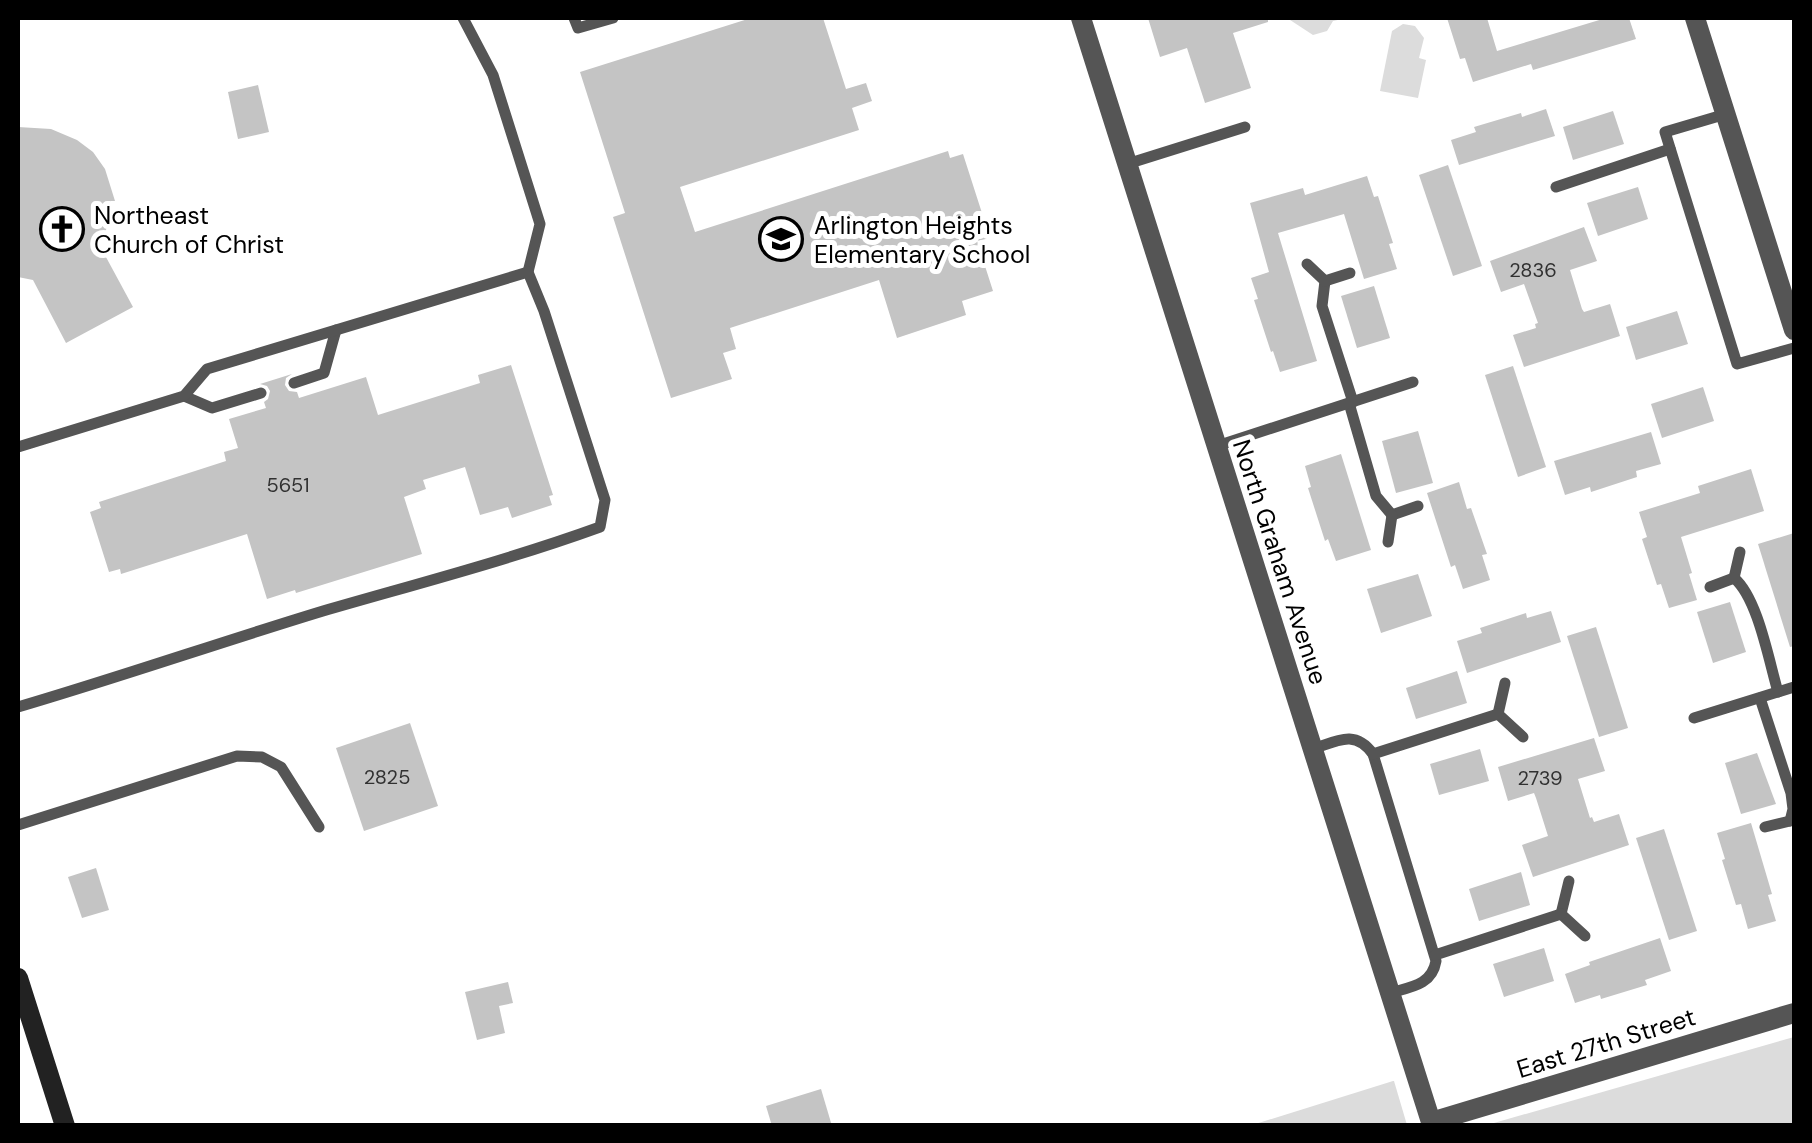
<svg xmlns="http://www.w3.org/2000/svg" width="1812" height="1143" viewBox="0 0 1812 1143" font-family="'DM Sans',sans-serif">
  <rect width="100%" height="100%" fill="#fff"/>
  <!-- green -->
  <g fill="#dcdcdc">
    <path d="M1287 18H1347L1333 21 1327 31 1313 35Z"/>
    <path d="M1403 24 1415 26 1424 38 1419 58 1426 60 1418 98 1380 91 1392 31Z"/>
    <path d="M1794 1037V1125H1487Z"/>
    <path d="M1394 1081 1407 1125H1252L1393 1081Z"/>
  </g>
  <!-- building -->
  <g fill="#c4c4c4">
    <path d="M751 18H823L846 89 866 83 872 101 852 108 859 130 680 187 695 232 948 151 950 158 963 154 990 238 977 241 993 291 962 301 966 315 897 338 879 280 730 328 736 349 723 353 732 379 671 398 613 217 625 213 580 72Z"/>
    <path d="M1148 18H1268V22L1233 33 1251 88 1205 103 1187 48 1160 57Z"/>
    <path d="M1447 18H1487L1497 51 1606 18H1629L1636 39 1533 70 1531 64 1473 82 1465 58 1460 59Z"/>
    <path d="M258 85 269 132 238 139 228 92Z"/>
    <path d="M1546 109 1555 136 1459 165 1451 140 1476 132 1474 127 1521 113 1522 117Z"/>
    <path d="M1613 111 1624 144 1573 160 1563 127Z"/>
    <path d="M18 127 51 129 77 140 93 152 105 169 115 201H111L110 219 100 246 133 307 66 343 33 280 18 277Z"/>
    <path d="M1448 165 1482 266 1453 276 1419 175Z"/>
    <path d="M1367 176 1374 197 1378 196 1393 243 1389 244 1397 269 1364 279 1344 214 1278 233 1317 361 1280 372 1273 351 1271 352 1254 300 1258 299 1251 278 1269 272 1250 203 1303 188 1305 195Z"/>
    <path d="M1638 187 1648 219 1598 236 1587 203Z"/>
    <path d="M1584 227 1597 261 1570 270 1582 309 1584 312 1610 304 1620 336 1524 367 1513 335 1536 328 1535 324 1538 323 1524 284 1501 292 1490 261Z"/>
    <path d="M1374 286 1390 338 1357 348 1341 296Z"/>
    <path d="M1677 311 1688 344 1636 360 1626 327Z"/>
    <path d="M511 365 553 495 549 496 552 505 512 518 508 507 480 515 465 467 423 480 426 489 404 497 422 554 296 593 295 590 267 599 247 534 121 574 120 569 109 572 90 512 101 508 99 502 226 461 224 452 238 448 229 419 266 408 264 402 268 399 270 391 267 386 260 384 292 374 286 378 285 385 289 391 297 392 299 398 366 377 378 415 480 383 478 375Z"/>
    <path d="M1513 366 1546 467 1518 477 1485 375Z"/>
    <path d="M1703 387 1714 421 1662 438 1651 404Z"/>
    <path d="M1418 431 1433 483 1396 493 1382 441Z"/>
    <path d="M1651 432 1661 464 1636 471 1637 477 1591 492 1590 487 1565 495 1554 461Z"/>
    <path d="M1341 454 1371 550 1336 561 1328 539 1325 541 1308 488 1311 487 1305 466Z"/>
    <path d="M1751 469 1764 511 1681 537 1692 573 1689 574 1697 600 1669 608 1661 584 1657 585 1642 539 1647 537 1639 512 1700 493 1698 486Z"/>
    <path d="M1459 482 1467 509 1471 508 1487 554 1482 555 1490 580 1463 589 1455 565 1451 567 1427 493Z"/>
    <path d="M1794 533V646L1790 647 1758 544Z"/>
    <path d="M1418 574 1432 616 1381 633 1367 589Z"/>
    <path d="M1730 602 1746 652 1713 663 1697 612Z"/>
    <path d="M1551 611 1561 642 1467 673 1457 641 1482 633 1480 628 1526 613 1527 618Z"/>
    <path d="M1596 627 1628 728 1599 737 1567 636Z"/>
    <path d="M1457 671 1467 703 1416 719 1406 688Z"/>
    <path d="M410 723 438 806 364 831 336 748Z"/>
    <path d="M1594 738 1605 771 1578 779 1590 818 1592 817 1594 822 1619 814 1629 845 1533 877 1522 845 1548 836 1536 798 1534 793 1508 801 1498 767Z"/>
    <path d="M1480 749 1489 781 1439 795 1430 764Z"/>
    <path d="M1757 753 1776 804 1741 814 1725 763Z"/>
    <path d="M1751 823 1772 894 1768 895 1776 921 1748 929 1741 904 1736 905 1722 860 1725 859 1717 833Z"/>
    <path d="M1664 829 1697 931 1669 940 1636 838Z"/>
    <path d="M96 868 109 910 82 918 68 877Z"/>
    <path d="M1521 872 1530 905 1479 921 1469 889Z"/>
    <path d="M1660 938 1671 971 1645 980 1647 985 1601 999 1600 995 1575 1003 1565 974 1590 965 1589 962Z"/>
    <path d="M1544 948 1554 981 1504 997 1493 964Z"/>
    <path d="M508 982 513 1003 499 1006 505 1033 477 1040 465 992Z"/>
    <path d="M821 1089 832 1126H772L766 1106Z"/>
  </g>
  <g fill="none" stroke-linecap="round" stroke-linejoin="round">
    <!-- lane -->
    <g stroke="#555" stroke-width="11">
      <path d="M463 18 493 75 540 224 528 272"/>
      <path d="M574 18 578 28 613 18"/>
      <path d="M1726 114 1665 132 1737 364 1794 348"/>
      <path d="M1127 164 1245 127"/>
      <path d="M1556 187 1670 149"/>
      <path d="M1307 264 1325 281"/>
      <path d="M1325 281 1322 306 1353 402"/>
      <path d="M1325 281 1350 273"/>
      <path d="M294 383 324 373 336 330"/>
      <path d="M184 396 212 408 261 393"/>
      <path d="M1349 403 1376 496 1392 515"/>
      <path d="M1217 446 1413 382"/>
      <path d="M18 447 184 396 207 369 528 272 544 311 605 500 600 527C509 560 416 584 323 611 221 642 120 677 18 707"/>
      <path d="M1392 515 1418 506"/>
      <path d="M1388 542 1392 515"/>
      <path d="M1734 578C1758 598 1769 662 1778 692"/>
      <path d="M1734 578 1740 552"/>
      <path d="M1710 587 1734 578"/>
      <path d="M1760 698 1791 793 1793 809 1790 821"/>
      <path d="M1498 714 1523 737"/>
      <path d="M1498 714 1505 683"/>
      <path d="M1694 718 1794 687"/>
      <path d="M1313 749C1337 741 1355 729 1373 754L1436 961C1432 985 1411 987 1390 993"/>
      <path d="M1373 754 1498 714"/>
      <path d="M18 825 237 756 262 757 281 767 319 827"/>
      <path d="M1765 827 1790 821"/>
      <path d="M1561 914 1569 881"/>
      <path d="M1561 914 1585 936"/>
      <path d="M1435 955 1561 914"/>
    </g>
    <!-- street -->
    <g stroke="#555" stroke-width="20">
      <path d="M1081 18 1431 1122 1794 1013"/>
      <path d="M1695 18 1794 330"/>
    </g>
    <!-- secondary -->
    <path stroke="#222" stroke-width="20" d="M18 978 65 1126"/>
  </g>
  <!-- icons -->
  <defs>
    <g id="church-ring" transform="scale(2.25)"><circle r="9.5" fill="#fff" stroke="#000" stroke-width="1.5"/><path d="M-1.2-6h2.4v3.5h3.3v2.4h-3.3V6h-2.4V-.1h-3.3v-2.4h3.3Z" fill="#000"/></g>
    <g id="school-ring" transform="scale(2.25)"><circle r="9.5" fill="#fff" stroke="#000" stroke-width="1.5"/><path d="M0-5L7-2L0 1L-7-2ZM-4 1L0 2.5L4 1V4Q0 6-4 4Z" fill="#000"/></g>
  </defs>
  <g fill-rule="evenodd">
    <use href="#church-ring" x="62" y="229"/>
    <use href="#school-ring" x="781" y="239"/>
  </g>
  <g text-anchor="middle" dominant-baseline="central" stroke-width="10" stroke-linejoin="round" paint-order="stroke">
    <!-- number labels -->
    <g font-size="20" fill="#313131">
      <text x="1533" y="270">2836</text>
      <text x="288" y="485">5651</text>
      <text x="387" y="777">2825</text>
      <text x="1540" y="778">2739</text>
    </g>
    <!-- poi labels -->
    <g font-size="25" fill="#000" stroke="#fff" text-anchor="start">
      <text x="94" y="215">Northeast<tspan x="94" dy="29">Church of Christ</tspan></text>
      <text x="814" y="225">Arlington Heights<tspan x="814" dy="29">Elementary School</tspan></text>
    </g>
    <!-- street labels -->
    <g font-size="25" fill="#000" stroke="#fff">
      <text transform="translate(1280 562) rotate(72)">North Graham Avenue</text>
      <text transform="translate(1606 1043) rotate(-17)">East 27th Street</text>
    </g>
  </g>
  <!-- border -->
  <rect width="1812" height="1143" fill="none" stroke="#000000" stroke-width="40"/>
</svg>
